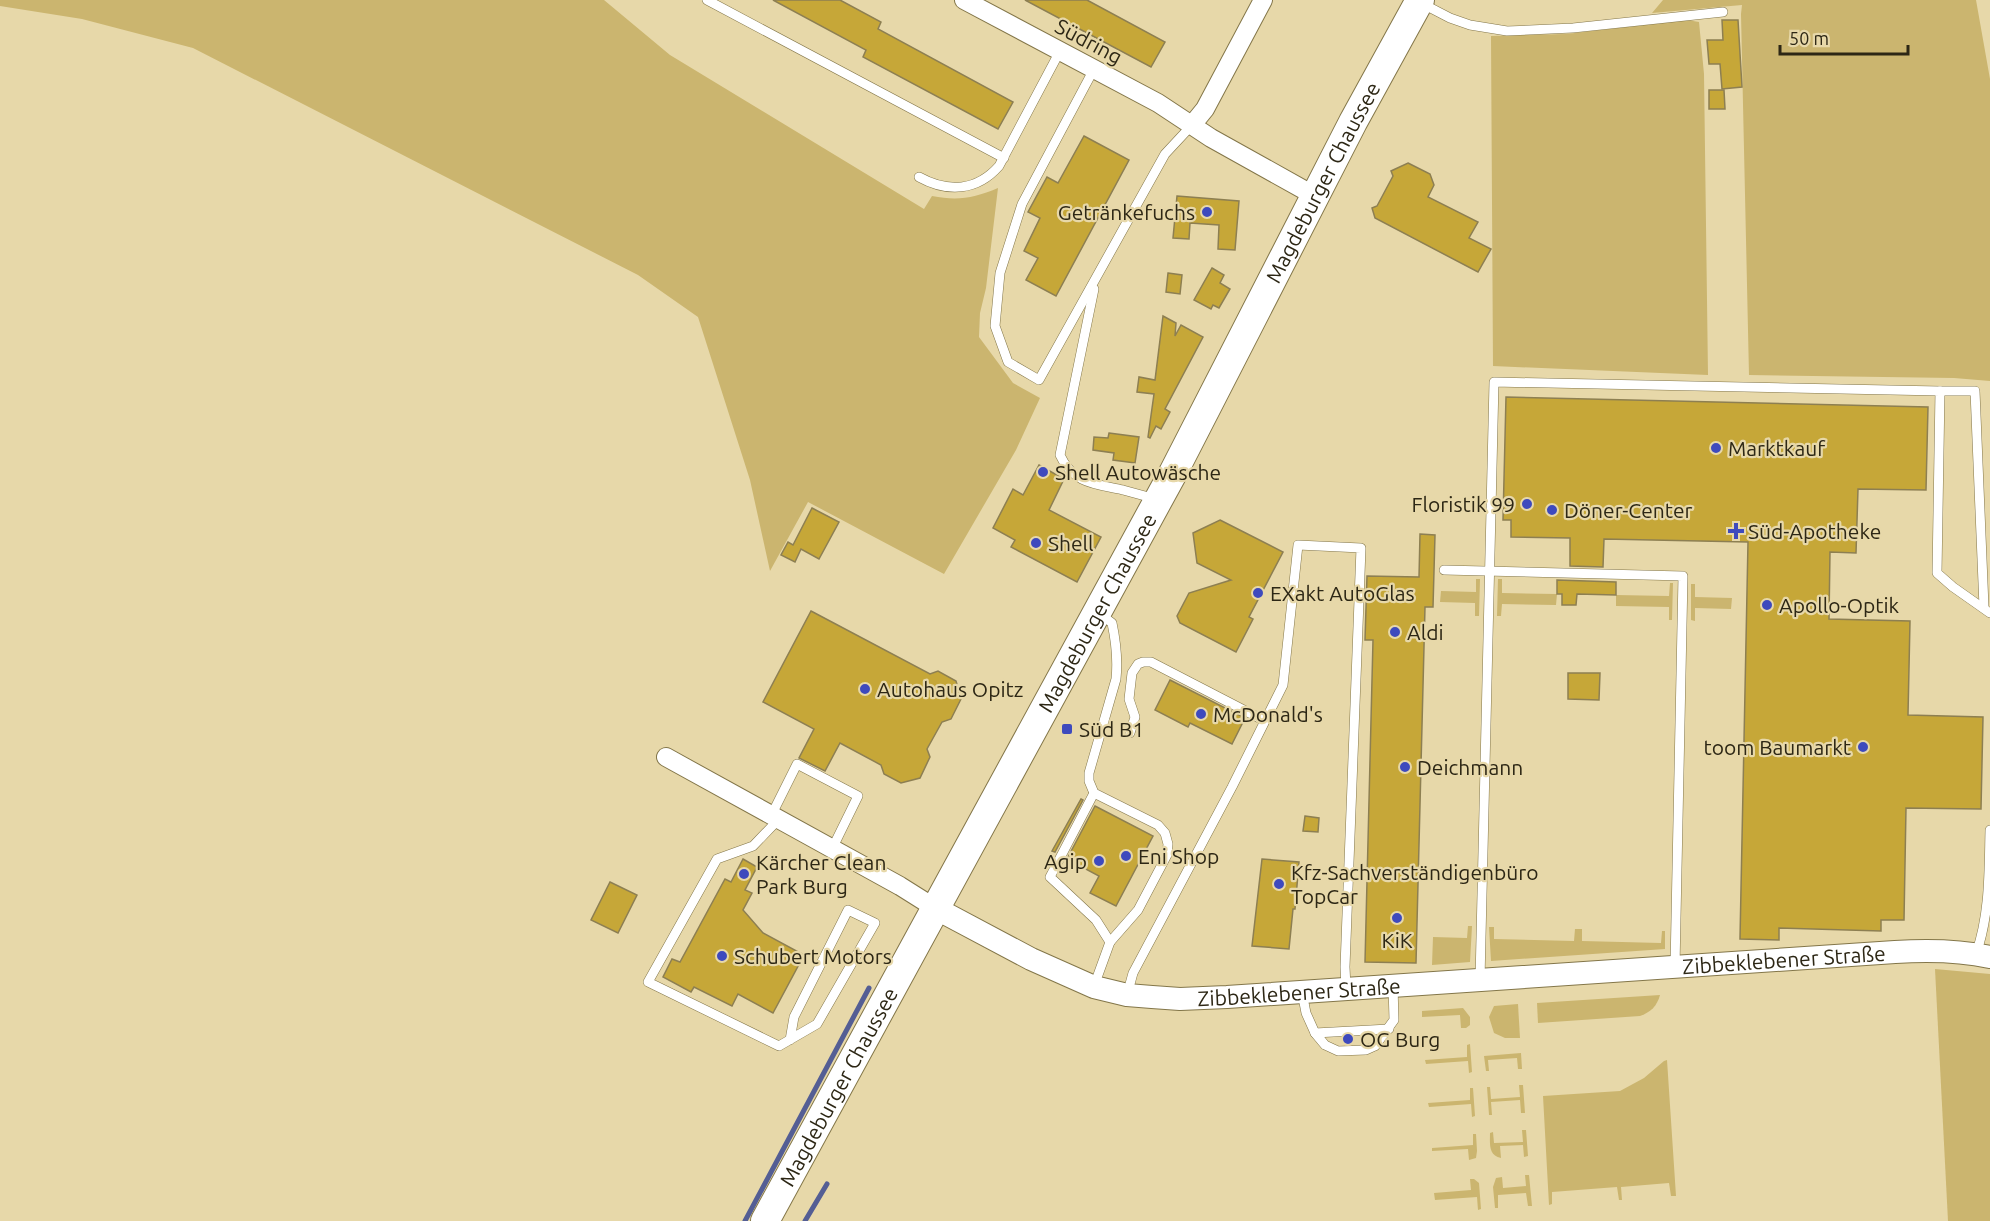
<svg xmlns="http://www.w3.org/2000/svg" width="1990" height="1221" viewBox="0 0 1990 1221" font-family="Ubuntu,sans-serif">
  <rect width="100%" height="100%" fill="#e7d8a9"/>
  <!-- green -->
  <g fill="#cbb56f">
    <path d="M0 0H604L670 55 924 209 932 196C958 201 974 198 998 188L986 288 980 313 979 337 1013 383 1040 398 1016 450 944 574 808 502 770 571 750 480 698 317 638 275 193 48 82 19 0 6Z"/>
    <path d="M1663 0H1976L1990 79V381L1954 378 1749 375 1741 14 1742 5 1652 13Z"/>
    <path d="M1687 20 1699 22 1704 74 1708 375 1493 366 1491 36 1566 34Z"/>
    <path d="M1476 579H1480L1479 616H1475V603L1440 602 1441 591 1476 592Z"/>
    <path d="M1498 579H1502V593L1557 594 1556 605 1502 604 1501 616H1497Z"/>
    <path d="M1670 583H1673L1672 620H1669V607L1616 606V595L1669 596Z"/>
    <path d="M1691 584H1695V597L1732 598 1731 609 1695 608V621L1691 620Z"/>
    <path d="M1468 926H1472L1470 962 1432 965 1433 937 1467 938Z"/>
    <path d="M1489 927H1494V939L1574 941 1575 929H1582V941L1661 943 1662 931H1665V949L1491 961Z"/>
    <path d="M1935 969 1990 974V1221H1948Z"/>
    <path d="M1660 995C1657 1006 1651 1012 1640 1016L1538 1023 1537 1003Z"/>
    <path d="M1518 1004 1520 1038H1505L1494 1033 1489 1017 1494 1006Z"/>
    <path d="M1463 1008 1470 1017V1025L1466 1028H1461L1460 1015 1422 1017V1011Z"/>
    <path d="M1470 1044 1472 1072 1469 1073 1468 1061 1426 1064 1425 1060 1467 1057V1045Z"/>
    <path d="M1521 1053 1522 1069H1518L1517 1058 1488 1060 1489 1071H1486L1484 1056Z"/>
    <path d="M1667 1060 1676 1196H1671L1669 1183 1621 1187 1622 1200H1619L1617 1187 1552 1192V1204L1549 1205 1543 1096 1620 1091 1644 1078 1664 1061Z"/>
    <path d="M1519 1085H1523L1525 1113H1521L1520 1100 1491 1102 1492 1115H1489L1487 1087H1490L1491 1099 1520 1097Z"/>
    <path d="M1470 1088H1473L1475 1116 1472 1117 1471 1104 1429 1107 1428 1103 1470 1100Z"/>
    <path d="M1522 1130H1526L1528 1156 1524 1157 1523 1145 1500 1146 1501 1158C1488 1156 1490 1143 1490 1133L1493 1132 1494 1143 1523 1142Z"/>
    <path d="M1473 1134H1476L1477 1151 1476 1158 1469 1160 1468 1149 1432 1151V1148L1473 1145Z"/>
    <path d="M1525 1175H1529L1532 1206H1528L1526 1193 1498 1195V1208H1495L1493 1187 1496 1178 1502 1177 1503 1188 1526 1186Z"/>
    <path d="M1470 1179H1474L1479 1183 1481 1209 1478 1210 1477 1197 1435 1200 1434 1193 1471 1190Z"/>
  </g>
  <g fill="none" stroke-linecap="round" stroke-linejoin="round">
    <!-- stream -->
    <g stroke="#545e94" stroke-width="5">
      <path d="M745 1221 869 988"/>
      <path d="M805 1221 827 1184"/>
    </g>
  </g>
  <!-- building -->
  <g fill="#c6a738" stroke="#8d7f52" stroke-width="1.5">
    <path d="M773 0H840L881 22 878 29 1013 102 998 129 863 57 866 50Z"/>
    <path d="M1025 0H1087L1165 42 1151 67Z"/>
    <path d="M1722 20H1738L1742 87 1722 89 1720 64H1709L1707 40H1723Z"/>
    <path d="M1709 90H1724L1725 109H1709Z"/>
    <path d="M1084 136 1129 160 1056 296 1026 280 1038 258 1024 251 1040 218 1028 212 1047 177 1058 183Z"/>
    <path d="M1408 163 1430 174 1434 185 1428 197 1478 222 1469 238 1491 249 1478 272 1375 218 1372 208 1377 206 1393 176 1391 171Z"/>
    <path d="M1177 196 1239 201 1235 250 1218 249 1219 225 1190 223 1189 239 1173 238Z"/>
    <path d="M1212 268 1224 275 1220 283 1230 289 1219 308 1213 305 1211 309 1194 300Z"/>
    <path d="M1168 273 1182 275 1180 294 1166 292Z"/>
    <path d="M1163 316 1176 323 1175 336 1181 325 1203 337 1165 409 1170 412 1161 429 1156 426 1150 438 1148 437 1154 394 1137 392 1139 377 1155 380Z"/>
    <path d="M1506 397 1928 407 1926 490 1858 489 1856 553 1830 552 1829 619 1910 621 1908 715 1983 717 1981 809 1906 808 1904 920H1881V931L1779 928V940L1740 939 1748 542 1604 539 1603 567 1570 566V538L1511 537V520H1503Z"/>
    <path d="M1109 433 1139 437 1135 463 1113 460 1114 453 1093 450 1094 437 1108 438Z"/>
    <path d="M1039 465 1064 479 1049 510 1101 537 1077 582 1011 547 1015 540 993 528 1013 489 1023 495Z"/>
    <path d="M812 508 839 522 819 559 801 549 795 562 781 555 788 542 793 545Z"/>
    <path d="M1220 520 1283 552 1249 617 1253 619 1236 652 1180 623 1177 616 1189 593 1231 580 1197 563 1193 533Z"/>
    <path d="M1420 534 1435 535 1433 607H1425L1416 963 1365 962 1373 640H1365L1367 576 1419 577Z"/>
    <path d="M1557 580 1616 582V595L1577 594 1576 605H1562V594H1557Z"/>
    <path d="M811 611 930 674 938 671 956 681 961 699 951 719 942 722 927 749 930 757 920 778 901 783 884 774 881 765 840 743 825 771 799 758 814 729 763 702Z"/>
    <path d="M1568 673H1600L1599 700 1568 699Z"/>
    <path d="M1170 680 1245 718 1232 744 1190 723 1188 727 1155 710Z"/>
    <path d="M1081 799 1083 800 1055 852 1052 851Z"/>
    <path d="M1095 806 1153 836 1116 906 1090 893 1099 876 1067 859Z"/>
    <path d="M1305 816 1319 818 1318 832 1303 831Z"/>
    <path d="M743 859 757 867 745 890 752 893 743 910 763 933 804 955 773 1013 738 994 732 1006 694 987 691 992 663 977 672 959 680 962 725 879 731 882Z"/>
    <path d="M1262 859 1299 862 1295 909H1293L1289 949 1252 946Z"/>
    <path d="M610 882 637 895 618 933 591 920Z"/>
  </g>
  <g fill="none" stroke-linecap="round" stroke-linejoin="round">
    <!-- service casing -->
    <g stroke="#837649" stroke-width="10">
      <g id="service">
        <path d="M707 0 1004 158"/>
        <path d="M1423 4 1450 18 1470 25 1507 31 1573 28 1723 12"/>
        <path d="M1094 69 1022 204 1000 273 995 326 1008 362 1039 380 1165 154 1192 125"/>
        <path d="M919 177C948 193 977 191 999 166L1060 51"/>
        <path d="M1094 289 1060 455C1073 484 1096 484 1123 490 1134 493 1145 496 1156 499"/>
        <path d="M1940 391H1975L1984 607"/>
        <path d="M1444 570 1683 576 1675 967"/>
        <path d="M1099 613 1112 623C1116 642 1118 660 1116 679L1089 773V781L1094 793 1158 825 1165 833 1168 844 1167 855 1138 910 1110 942"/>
        <path d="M1130 733 1135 717 1129 699 1132 673 1138 664 1143 662H1151L1265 721"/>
        <path d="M771 816 797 764 858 796 832 849"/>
        <path d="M778 820 753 846 717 859 648 982 779 1046 817 1024 875 923 848 910 794 1017 790 1040"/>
        <path d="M1976 954C1990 914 1989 872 1990 830"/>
        <path d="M1480 980 1494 382 1940 391 1937 573 1953 587 1990 613"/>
        <path d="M1094 986 1110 942 1096 920 1050 877 1094 793"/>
        <path d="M1302 992 1306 1013 1315 1033 1325 1045 1338 1051 1366 1050 1375 1046 1394 1020 1393 986"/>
        <path d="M1127 995 1133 973 1232 787 1283 685 1298 545 1361 548 1345 967 1346 988"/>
        <path d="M1315 1033 1389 1029"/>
      </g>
    </g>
    <!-- minor casing -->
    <g stroke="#837649" stroke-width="20">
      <g id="minor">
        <path d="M964 0 1158 103 1211 138 1315 196"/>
        <path d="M1192 125 1205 109 1263 0"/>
        <path d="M666 757 900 886 935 908"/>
      </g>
    </g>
    <!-- tertiary casing -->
    <g stroke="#837649" stroke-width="24">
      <g id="tertiary">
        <path id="s1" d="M935 908 1031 959 1094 987 1127 995 1152 997 1180 999 1227 997 1895 952C1927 950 1958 950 1990 957"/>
      </g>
    </g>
    <!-- primary casing -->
    <g stroke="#837649" stroke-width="30">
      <g id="primary">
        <path id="s2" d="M765 1221 1173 473 1353 122 1420 0"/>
      </g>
    </g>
    <!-- service -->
    <use href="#service" stroke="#fff" stroke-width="9"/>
    <!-- minor -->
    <use href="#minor" stroke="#fff" stroke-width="18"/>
    <!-- tertiary -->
    <use href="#tertiary" stroke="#fff" stroke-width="22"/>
    <!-- primary -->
    <use href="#primary" stroke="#fff" stroke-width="28"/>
  </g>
  <!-- markers -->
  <g fill="#3e4abd" stroke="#e7d8a9" stroke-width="2">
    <circle cx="1207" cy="212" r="6"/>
    <circle cx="1716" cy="448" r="6"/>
    <circle cx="1043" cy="472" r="6"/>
    <circle cx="1527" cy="504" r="6"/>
    <circle cx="1552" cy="510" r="6"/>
    <path d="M1733 522h6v6h6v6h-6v6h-6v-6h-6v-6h6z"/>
    <circle cx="1036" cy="543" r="6"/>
    <circle cx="1258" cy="593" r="6"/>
    <circle cx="1767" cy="605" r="6"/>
    <circle cx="1395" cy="632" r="6"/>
    <circle cx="865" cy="689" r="6"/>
    <circle cx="1201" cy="714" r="6"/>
    <rect x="1061" y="723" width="12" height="12" rx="3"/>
    <circle cx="1863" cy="747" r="6"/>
    <circle cx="1405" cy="767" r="6"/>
    <circle cx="1126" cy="856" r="6"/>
    <circle cx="1099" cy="861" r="6"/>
    <circle cx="744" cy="874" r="6"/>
    <circle cx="1279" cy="884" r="6"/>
    <circle cx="1397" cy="918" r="6"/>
    <circle cx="722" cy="956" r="6"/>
    <circle cx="1348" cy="1039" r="6"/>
  </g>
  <g text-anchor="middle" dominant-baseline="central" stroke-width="4.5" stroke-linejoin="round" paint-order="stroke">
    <!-- street labels -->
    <g font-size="21" fill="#2d2715" stroke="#e7d8a9">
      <text transform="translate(1089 41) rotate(28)">Südring</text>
      <text stroke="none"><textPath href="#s2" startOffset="1179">Magdeburger Chaussee</textPath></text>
      <text stroke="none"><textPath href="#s2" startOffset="693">Magdeburger Chaussee</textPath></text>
      <text stroke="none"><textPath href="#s1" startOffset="870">Zibbeklebener Straße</textPath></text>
      <text stroke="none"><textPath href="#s1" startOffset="384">Zibbeklebener Straße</textPath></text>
      <text stroke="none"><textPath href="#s2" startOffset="153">Magdeburger Chaussee</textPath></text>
    </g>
    <!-- poi labels -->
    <g font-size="21" fill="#2d2715" stroke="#e7d8a9" text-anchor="start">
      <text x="1195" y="212" text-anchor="end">Getränkefuchs</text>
      <text x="1728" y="448">Marktkauf</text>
      <text x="1055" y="472">Shell Autowäsche</text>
      <text x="1515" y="504" text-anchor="end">Floristik 99</text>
      <text x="1564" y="510">Döner-Center</text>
      <text x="1748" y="531">Süd-Apotheke</text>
      <text x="1048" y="543">Shell</text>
      <text x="1270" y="593">EXakt AutoGlas</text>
      <text x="1779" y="605">Apollo-Optik</text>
      <text x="1407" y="632">Aldi</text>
      <text x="877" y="689">Autohaus Opitz</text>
      <text x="1213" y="714">McDonald's</text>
      <text x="1079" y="729">Süd B1</text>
      <text x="1851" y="747" text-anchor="end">toom Baumarkt</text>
      <text x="1417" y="767">Deichmann</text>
      <text x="1138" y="856">Eni Shop</text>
      <text x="1087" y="861" text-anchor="end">Agip</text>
      <text x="756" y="862">Kärcher Clean<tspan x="756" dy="24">Park Burg</tspan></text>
      <text x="1291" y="872">Kfz-Sachverständigenbüro<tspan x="1291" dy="24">TopCar</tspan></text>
      <text x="1397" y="940" text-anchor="middle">KiK</text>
      <text x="734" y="956">Schubert Motors</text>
      <text x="1360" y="1039">OG Burg</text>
    </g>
  </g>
  <!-- scale -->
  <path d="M1780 45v9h128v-9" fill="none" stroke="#2d2715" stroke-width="3"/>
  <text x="1789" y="45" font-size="18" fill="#2d2715" stroke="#e7d8a9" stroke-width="4.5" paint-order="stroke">50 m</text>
</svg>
